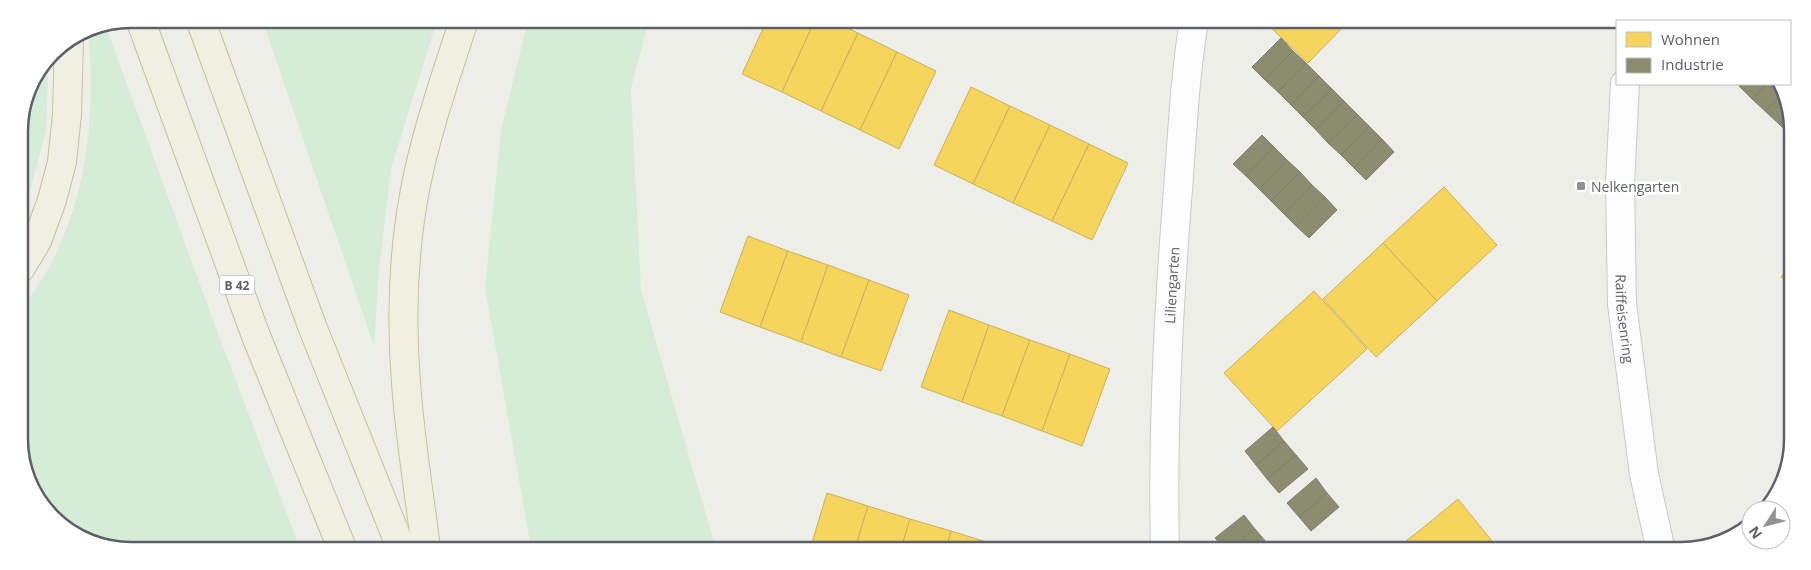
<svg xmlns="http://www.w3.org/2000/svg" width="1811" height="570" viewBox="0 0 1811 570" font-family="'Open Sans',sans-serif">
  <rect width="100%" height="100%" fill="#eeeee9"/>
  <!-- green -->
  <g fill="#d5ecd7">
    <path d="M262 19 437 20 391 169 379 270 374 346Z"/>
    <path d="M528 20H649L631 89 641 290 716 549 531 548 485 288 501 130Z"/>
    <path d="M105 24 220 339 300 548 101 547 47 513 21 461 20 310C85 230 97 127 88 27Z"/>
    <path d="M49 54 46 130 23 218 20 224 19 123 30 81Z"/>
  </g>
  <!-- homes -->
  <g fill="#f6d55c" stroke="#c8b260">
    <path d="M767 20H815L782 92 742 74Z"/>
    <path d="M815 20H830L858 33 821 111 782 92Z"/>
    <path d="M1099 21H1115L1111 28Z"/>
    <path d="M1265 22H1348L1308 63Z"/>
    <path d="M858 33 897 52 860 130 821 111Z"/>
    <path d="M897 52 936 71 899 149 860 130Z"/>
    <path d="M971 87 1010 106 973 184 934 165Z"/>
    <path d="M1010 106 1050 125 1013 203 973 184Z"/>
    <path d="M1050 125 1089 144 1052 221 1013 203Z"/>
    <path d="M1089 144 1128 163 1092 240 1052 221Z"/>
    <path d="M1444 187 1497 245 1437 301 1383 243Z"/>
    <path d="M748 236 788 251 760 327 720 312Z"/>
    <path d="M1383 243 1437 301 1376 357 1323 299Z"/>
    <path d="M788 251 828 265 801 342 760 327Z"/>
    <path d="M828 265 869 280 841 357 801 342Z"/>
    <path d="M1789 267V284L1781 277Z"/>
    <path d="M869 280 909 295 881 371 841 357Z"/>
    <path d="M1314 291 1367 349 1277 431 1224 373Z"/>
    <path d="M949 310 989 325 962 402 921 387Z"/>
    <path d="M989 325 1030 340 1002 416 962 402Z"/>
    <path d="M1030 340 1070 354 1042 431 1002 416Z"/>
    <path d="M1070 354 1110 369 1082 446 1042 431Z"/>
    <path d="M827 493 868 506 855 549H810Z"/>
    <path d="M1458 499 1500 551 1394 550 1419 531Z"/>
    <path d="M868 506 910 519 901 549H855Z"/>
    <path d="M910 519 951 531 946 549H901Z"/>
    <path d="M951 531 993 544 992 549H946Z"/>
    <path d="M993 544 1012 549H992Z"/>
  </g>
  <!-- industry -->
  <g fill="#8c8c6e" stroke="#7e7f6c">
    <path d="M1281 38 1293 51 1265 80 1252 67Z"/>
    <path d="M1293 51 1306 63 1278 92 1265 80Z"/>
    <path d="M1306 63 1319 76 1291 105 1278 92Z"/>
    <path d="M1319 76 1332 89 1303 117 1291 105Z"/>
    <path d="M1742 84H1767L1752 99 1739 86Z"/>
    <path d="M1767 84H1778L1783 94 1765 111 1752 99Z"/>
    <path d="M1332 89 1344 101 1316 130 1303 117Z"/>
    <path d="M1783 94 1790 112 1779 124 1765 111Z"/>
    <path d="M1344 101 1357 114 1328 143 1316 130Z"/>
    <path d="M1790 112V135L1779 124Z"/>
    <path d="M1357 114 1369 126 1341 155 1328 143Z"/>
    <path d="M1369 126 1382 139 1354 168 1341 155Z"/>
    <path d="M1262 135 1274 147 1246 176 1233 164Z"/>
    <path d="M1382 139 1394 152 1366 180 1354 168Z"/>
    <path d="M1274 147 1287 160 1259 189 1246 176Z"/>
    <path d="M1287 160 1300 172 1271 201 1259 189Z"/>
    <path d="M1300 172 1312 185 1284 214 1271 201Z"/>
    <path d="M1312 185 1325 197 1296 226 1284 214Z"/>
    <path d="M1325 197 1337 210 1309 238 1296 226Z"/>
    <path d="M1273 427 1284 441 1256 465 1245 451Z"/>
    <path d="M1284 441 1296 455 1267 479 1256 465Z"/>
    <path d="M1296 455 1308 469 1279 493 1267 479Z"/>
    <path d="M1316 478 1327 493 1299 517 1287 503Z"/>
    <path d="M1327 493 1339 507 1311 531 1299 517Z"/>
    <path d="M1244 515 1255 529 1230 550H1225L1215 538Z"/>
    <path d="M1255 529 1267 543 1259 550H1230Z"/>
    <path d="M1267 543 1274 550H1259Z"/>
  </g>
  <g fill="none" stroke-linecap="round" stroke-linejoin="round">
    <!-- street casing -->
    <g stroke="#cacaca" stroke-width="30">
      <g id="street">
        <path id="s1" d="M1625 84 1620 182 1622 304 1644 474 1661 551"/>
        <path id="s2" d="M1165 550C1162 434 1168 318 1177 202 1182 142 1184 81 1194 21"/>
      </g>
    </g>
    <!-- highway casing -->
    <g stroke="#c7c295" stroke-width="30">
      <g id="highway">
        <path d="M140 19 256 336 342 548"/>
        <path d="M200 19 312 326 401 548"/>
        <path d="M20 269 37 241 52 200 62 162 67 114 69 40"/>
        <path d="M426 548C419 493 410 438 406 383 401 320 403 253 415 190 426 132 446 76 464 20"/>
      </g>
    </g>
    <!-- street -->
    <use href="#street" stroke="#fcfcfc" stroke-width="28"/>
    <!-- highway -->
    <use href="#highway" stroke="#f0f0e2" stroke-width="28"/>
  </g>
  <!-- markers -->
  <rect fill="#909295" stroke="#fff" stroke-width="2" x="1576" y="181" width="10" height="10" rx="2.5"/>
  <g text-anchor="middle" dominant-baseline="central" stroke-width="5" stroke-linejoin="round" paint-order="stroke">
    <!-- shield labels -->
    <rect fill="#fff" stroke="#8e9095" stroke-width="1" x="219.5" y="275.5" width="35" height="19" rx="4"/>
    <g font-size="12" font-weight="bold" fill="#5d6068">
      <text x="237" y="285">B 42</text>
    </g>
    <!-- poi labels -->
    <g font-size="14" fill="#5d6068" stroke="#fff" text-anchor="start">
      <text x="1591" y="186">Nelkengarten</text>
    </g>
    <!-- street labels -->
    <g font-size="14" fill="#5d6068" stroke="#fff">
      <text stroke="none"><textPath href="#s2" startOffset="265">Liliengarten</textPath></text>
      <text stroke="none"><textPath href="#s1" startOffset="235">Raiffeisenring</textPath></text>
    </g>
  </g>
  <!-- crop -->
  <path d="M0 0H1811V570H0ZM131 28H1681A103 103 0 0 1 1784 131V439A103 103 0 0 1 1681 542H131A103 103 0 0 1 28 439V131A103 103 0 0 1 131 28Z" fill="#fff" fill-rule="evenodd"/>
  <path fill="none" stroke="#5d6068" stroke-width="2.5" d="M131 28H1681A103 103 0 0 1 1784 131V439A103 103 0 0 1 1681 542H131A103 103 0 0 1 28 439V131A103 103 0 0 1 131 28Z"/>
  <!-- legend -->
  <rect x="1616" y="20" width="175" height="65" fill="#ffffff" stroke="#bebfc3"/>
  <rect x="1626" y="32" width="25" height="15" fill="#f6d55c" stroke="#bebfc3"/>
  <text x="1661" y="45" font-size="15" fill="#5d6068">Wohnen</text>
  <rect x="1626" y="58" width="25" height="15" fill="#8c8c6e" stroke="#bebfc3"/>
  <text x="1661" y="70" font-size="15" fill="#5d6068">Industrie</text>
  <!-- north arrow -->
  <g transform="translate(1766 525) rotate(234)"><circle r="24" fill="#ffffff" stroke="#bebfc3"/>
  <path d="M0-4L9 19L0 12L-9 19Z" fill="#909295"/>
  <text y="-8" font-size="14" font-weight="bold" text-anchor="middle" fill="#5d6068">N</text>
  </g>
</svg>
